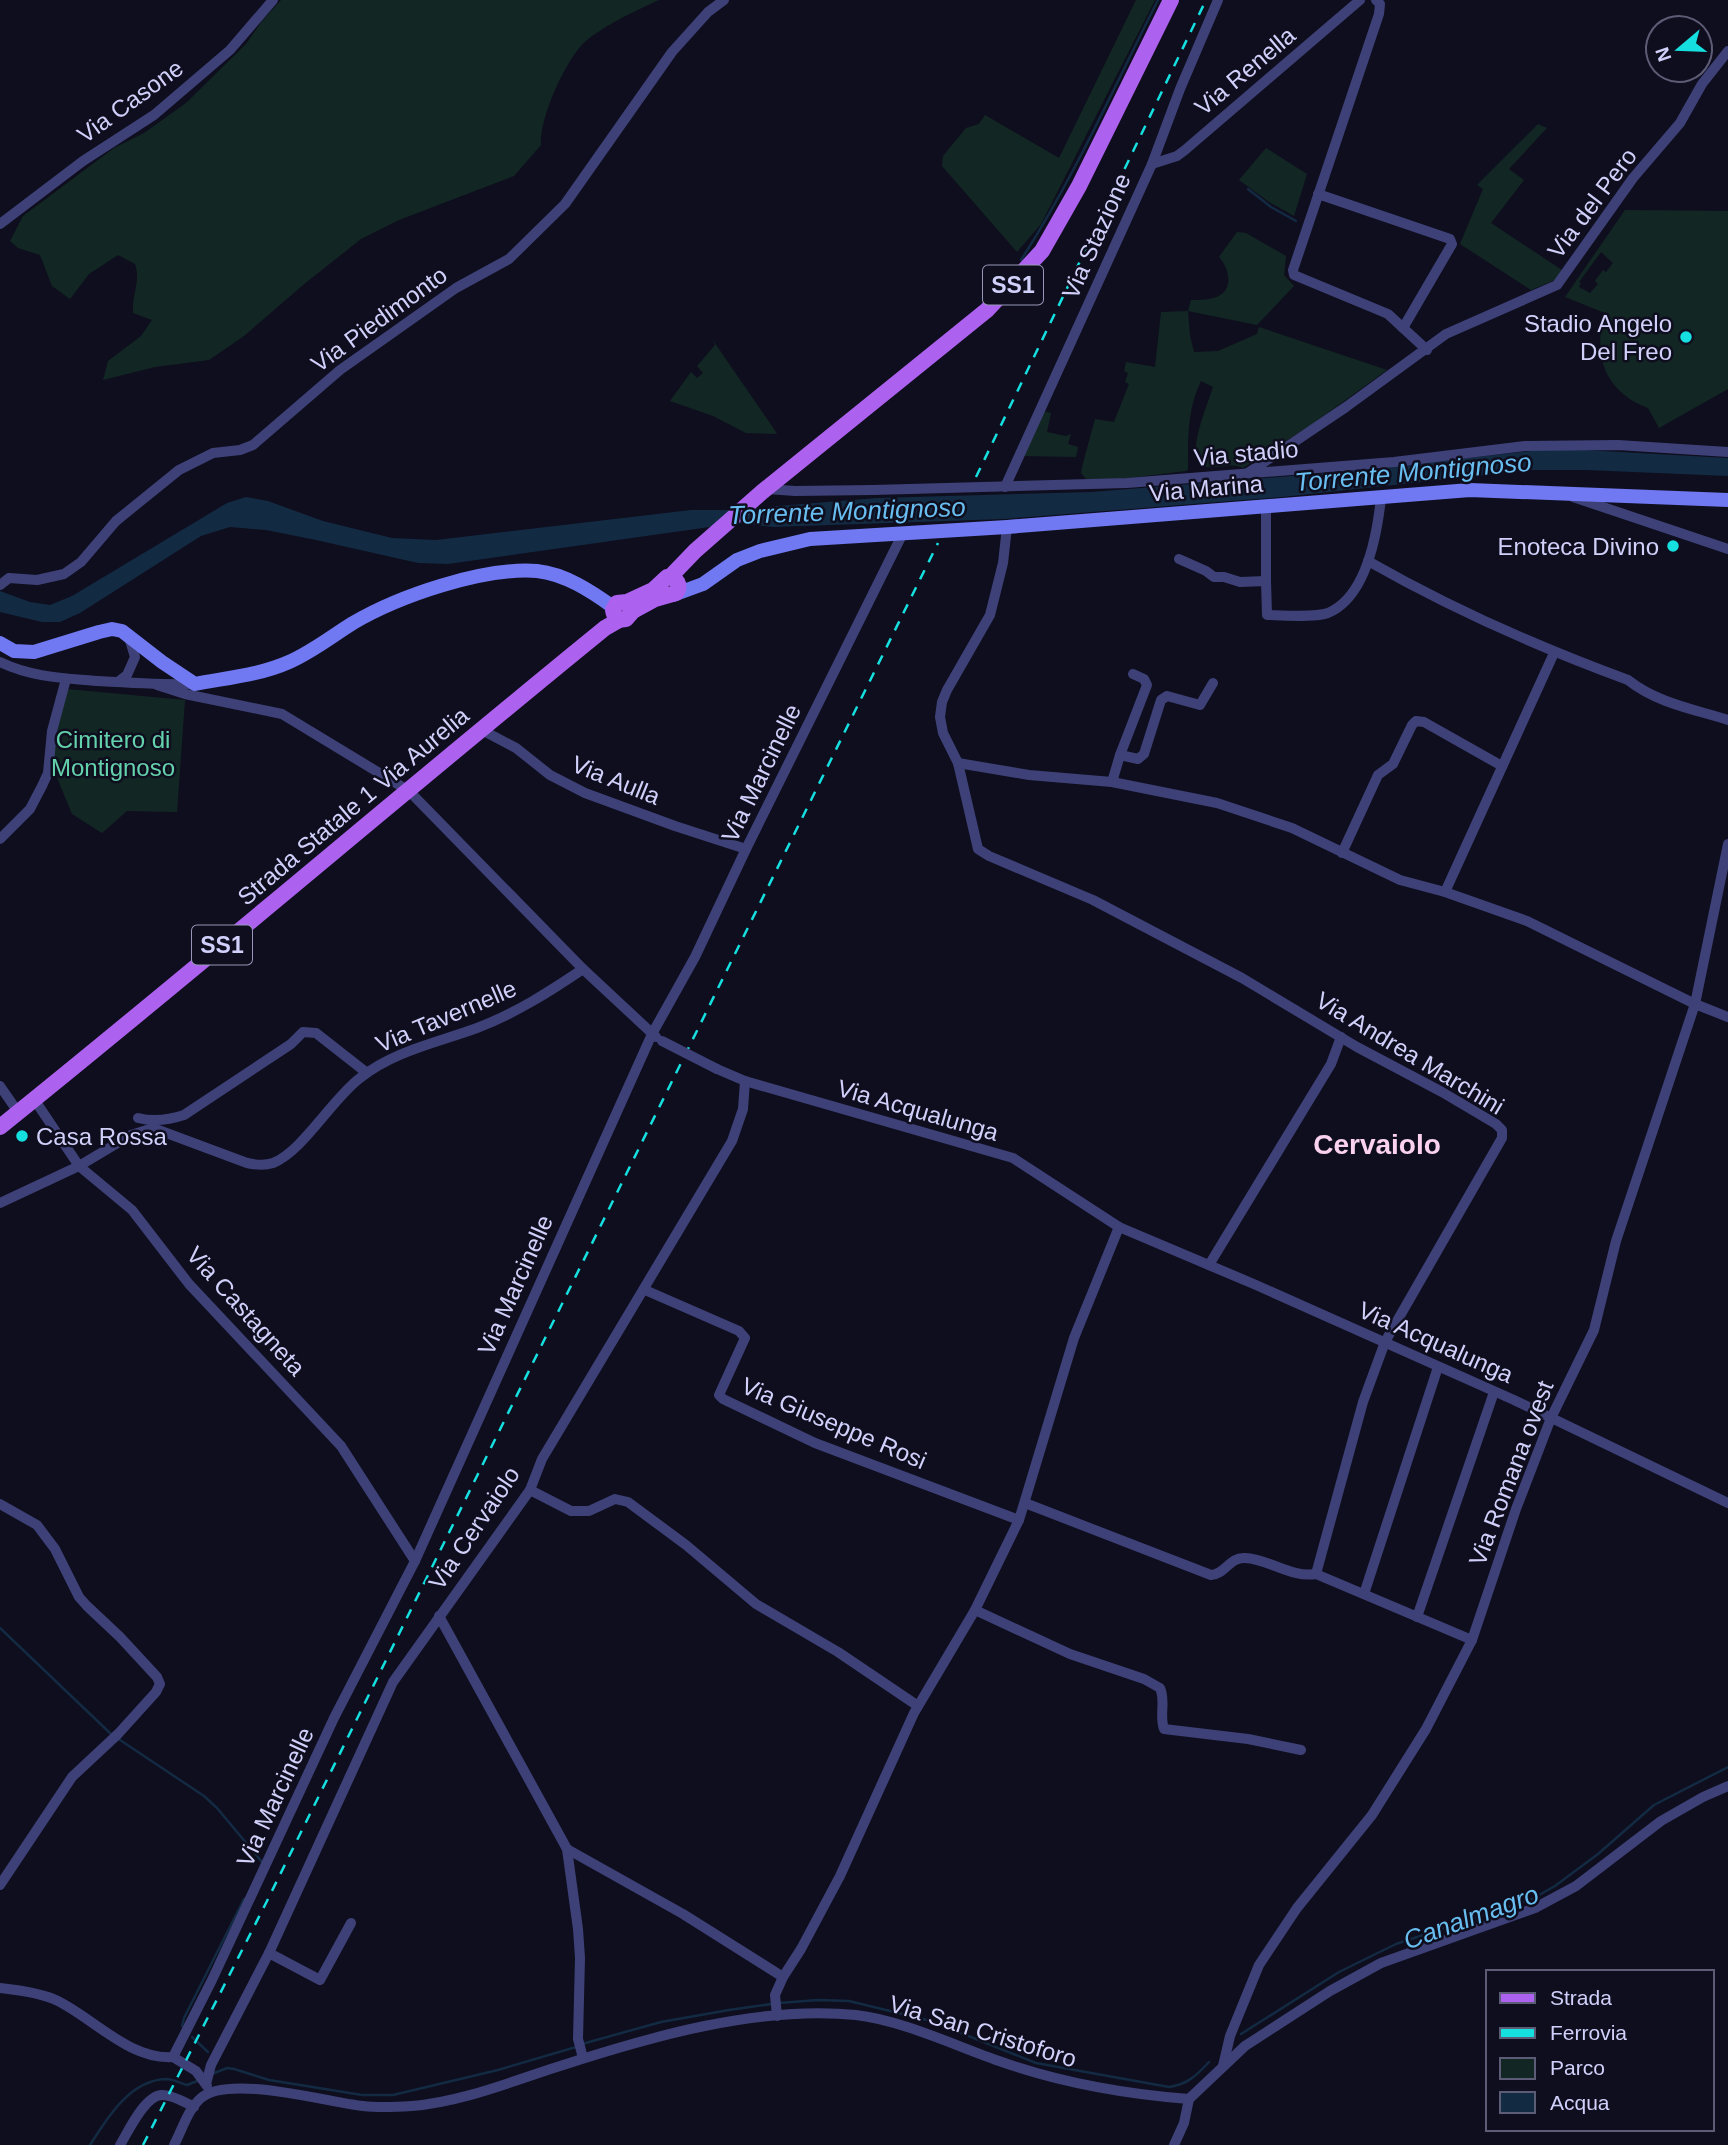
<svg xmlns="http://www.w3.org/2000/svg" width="1728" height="2145" viewBox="0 0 1728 2145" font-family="Helvetica,sans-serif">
  <rect width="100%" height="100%" fill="#0f0e1e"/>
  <!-- green -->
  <g fill="#122724" fill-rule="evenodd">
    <path d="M281 0H659C639 9 594 30 580 47 563 67 539 119 541 145L514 176 399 220 361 239 303 285 244 336 209 360 155 367 103 380 108 361 141 336 152 320 133 313C132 293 141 282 135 264L118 255 89 274 70 299 52 286 40 255 18 248 10 241 23 216 114 148 144 133 186 103 246 44 262 21Z"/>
    <path d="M1136 0H1155L1041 224 1017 252 942 166 943 156 966 128 979 124 985 115 1059 158Z"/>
    <path d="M1538 124 1547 128 1509 169 1524 180 1491 223 1562 270 1555 280 1531 290 1460 244 1483 189 1477 185Z"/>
    <path d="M1266 148 1307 174 1294 216 1269 202 1239 180Z"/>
    <path d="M1625 210 1728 211V389L1659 428 1648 408C1605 392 1592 355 1605 313L1565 297ZM1601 252 1613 263 1606 272 1603 270 1595 281 1598 284 1590 293 1579 287 1581 283 1579 282Z"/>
    <path d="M1237 232 1246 233 1286 256 1284 275 1294 286 1257 325 1188 311 1190 336 1194 352 1218 351 1257 334 1259 327 1387 370 1311 425 1243 468C1231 462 1219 469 1206 467 1181 465 1209 401 1213 387L1201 381C1187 409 1188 439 1188 469L1186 471 1104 481 1086 479 1081 473 1082 467 1095 419 1114 422 1129 384 1125 382 1128 373 1124 371 1126 362 1155 367 1161 312 1188 311 1191 300C1198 300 1206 300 1213 298 1234 293 1231 270 1219 257Z"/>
    <path d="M712 339 774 429 777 434 746 433 713 416 670 401 691 372 697 378 703 373 697 366 715 345Z"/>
    <path d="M1044 411 1051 413 1047 432 1066 436 1071 434 1068 444 1078 447 1076 457 1023 456Z"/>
    <path d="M67 689 185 700 177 812 127 811 102 833 72 814 53 768V734Z"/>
  </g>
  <!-- water -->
  <path fill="#132a43" d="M1567 449 1728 458V476L1586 470H1533L1282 497 1004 519 773 527 738 523 448 564 418 563 316 540 266 530 230 527 201 536 80 613 60 622H42L0 612V591L30 602 50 605 72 596 227 503 246 497 268 501 323 521 392 538 436 540 691 510H726L877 498 1091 492 1328 473 1540 450Z"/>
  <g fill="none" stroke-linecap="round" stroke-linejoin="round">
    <!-- stream -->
    <g stroke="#132a43" stroke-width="2.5">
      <path d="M1248 189 1271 207 1296 221"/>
      <path d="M1021 260C1074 178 1114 87 1158 0"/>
      <path d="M0 1628 111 1734"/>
      <path d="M117 1738 204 1796 217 1808 262 1862"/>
      <path d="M182 2026 184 2018 244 1899"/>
      <path d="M1241 2034 1339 1972 1396 1944 1532 1899 1555 1886 1598 1854 1654 1805 1728 1767"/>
      <path d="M192 2037 208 2052"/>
      <path d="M582 2044 661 2022 729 2010 779 2003 818 2000 849 2001 931 2021 1036 2063 1169 2087C1188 2084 1196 2076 1209 2062"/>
      <path d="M212 2074 227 2068 234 2069 269 2080 362 2095H393L498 2070 576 2047"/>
      <path d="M90 2145C107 2118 130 2080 166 2079 173 2079 180 2083 187 2085L200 2080"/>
    </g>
    <!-- street -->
    <g stroke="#3e4178" stroke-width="10">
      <path d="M1376 0 1380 4 1379 14 1293 270 1294 275 1388 314 1427 350"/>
      <path d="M1152 164 1177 156 1185 150 1360 0"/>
      <path d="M1318 194 1450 239 1452 244 1403 328"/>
      <path d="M0 224 83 161 154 115 230 50 273 0"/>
      <path d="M1248 473 1346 407 1446 334 1557 285 1633 178 1680 123 1702 84 1728 51"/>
      <path d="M1005 487 1152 164 1180 89 1218 0"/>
      <path d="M767 489 795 491 873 490 1127 483 1394 462 1525 446 1618 445 1728 452"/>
      <path d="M1573 497 1728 549"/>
      <path d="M1007 527 1003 563 990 615 947 690 942 702 940 717 943 733 958 763 978 849 989 856 1093 900 1242 978 1357 1047 1442 1092 1496 1124 1502 1130V1138L1385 1342 1363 1402 1316 1574"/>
      <path d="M1179 559 1206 571 1214 577H1224L1240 582 1266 581 1267 615C1283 615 1314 618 1328 613 1366 597 1377 535 1381 498"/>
      <path d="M1368 561C1452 609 1538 647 1628 680 1657 703 1693 709 1728 720"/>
      <path d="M1266 581V506"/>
      <path d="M0 585 9 578 37 580 64 574 81 562 116 521 179 470 213 453 240 450 253 445 340 370 456 288 509 259 565 204 672 52 708 12 724 0"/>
      <path d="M0 662C31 677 62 678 96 681 129 683 161 685 195 684"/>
      <path d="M118 682 127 675 135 657 129 637"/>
      <path d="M157 685 185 694 282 714 409 791 583 969 656 1037"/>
      <path d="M480 729 516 748 550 775 585 793 675 826 746 849"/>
      <path d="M1120 755 1147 685 1144 679 1133 674"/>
      <path d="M958 763 1029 775 1112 782 1217 803 1292 828 1400 880 1445 892 1527 921 1695 1004 1728 1017"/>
      <path d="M1112 782 1120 755 1138 759 1144 754 1161 700 1167 696 1200 705 1213 683"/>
      <path d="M0 839 30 809 42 786 48 773 52 731 66 679"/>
      <path d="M1342 853 1378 775 1393 764 1412 725 1416 721 1424 722 1502 766"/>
      <path d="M1445 892 1554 653"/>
      <path d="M717 1069 745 1081 1013 1158 1119 1227 1256 1285 1514 1400 1728 1503"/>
      <path d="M0 1086 18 1112"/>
      <path d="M34 1099 79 1166 132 1210 189 1284 341 1446 415 1561"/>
      <path d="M138 1118C154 1122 169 1120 184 1115L291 1044 303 1032 316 1033 367 1073"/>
      <path d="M0 1203 79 1166 131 1135 153 1128 247 1163C256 1165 264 1166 273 1163 303 1151 332 1099 360 1078 394 1051 436 1043 477 1028 516 1013 549 992 583 969"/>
      <path d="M1209 1265 1331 1064 1341 1037"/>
      <path d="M645 1290 739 1331 745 1338 719 1395 723 1399 815 1443 1019 1520"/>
      <path d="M530 1490 571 1511H589L615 1499 628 1502 686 1545 756 1604 838 1652 918 1706"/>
      <path d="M1025 1503 1211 1575C1226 1574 1229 1557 1245 1558 1269 1559 1291 1578 1316 1574L1472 1640"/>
      <path d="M0 1504 37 1525 55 1549 79 1597 87 1606 120 1637 157 1677 160 1684 156 1692 118 1734 72 1777 0 1885"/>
      <path d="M1364 1594 1438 1367"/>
      <path d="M975 1610 1070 1654 1144 1679 1160 1688C1166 1701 1159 1716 1164 1729L1248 1739 1301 1750"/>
      <path d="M439 1616 567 1849 578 1929 580 1958 578 2039 583 2058"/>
      <path d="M1417 1617 1494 1392"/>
      <path d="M567 1849 683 1914 783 1977"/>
      <path d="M269 1953 320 1980 351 1923"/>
      <path d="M0 1988C18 1990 42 1993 58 2001 94 2019 130 2060 173 2057"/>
      <path d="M777 2016 775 1995 783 1977 801 1949 840 1876 914 1713 975 1610 1019 1520 1074 1338 1119 1227"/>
      <path d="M173 2057 212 1980 334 1718 415 1561 652 1034 695 957 746 849 903 533"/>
      <path d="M173 2057 196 2071 207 2086"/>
      <path d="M1223 2066 1230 2036 1259 1965 1297 1908 1372 1815 1426 1729 1472 1640 1516 1509 1551 1418 1594 1330 1616 1241 1695 1004 1728 844"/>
      <path d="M206 2084 211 2065 269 1953 393 1682 530 1490 542 1459 732 1141 743 1109 745 1081"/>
      <path d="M120 2145C128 2132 145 2095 162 2095 172 2095 185 2102 194 2107"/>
      <path d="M174 2145C182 2130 188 2109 201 2098 228 2074 327 2102 363 2106 379 2108 396 2107 412 2106 461 2102 510 2082 557 2067 649 2037 759 2005 856 2015 901 2020 956 2046 999 2061 1061 2083 1124 2094 1189 2099L1245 2046 1330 1991 1381 1963 1535 1908 1576 1886 1661 1821 1703 1797 1728 1786"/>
      <path d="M1174 2145 1184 2123 1189 2099"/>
    </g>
    <!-- secondary -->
    <g stroke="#7079f1" stroke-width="14">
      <path d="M673 595 703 584 737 560 760 551 810 539 1007 527 1470 490 1728 500"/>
      <path d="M0 643 14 651 34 652 99 632 112 629 122 631 162 662 195 684C226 678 260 675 289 662 312 652 332 636 353 623 399 596 483 567 537 571 565 574 591 591 613 607"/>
    </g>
    <!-- primary -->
    <g stroke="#ad62ef" stroke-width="16">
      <path d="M667 577C677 577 682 586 676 593L655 599 633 611 626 619C618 621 614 617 613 610L617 603 627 602 653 590Z"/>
      <path d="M670 577 695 551 762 492 987 310 1042 251 1079 186 1171 0"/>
      <path d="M0 1127C204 963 402 793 605 628L619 620"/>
    </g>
    <!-- rail -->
    <g stroke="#16dfe0" stroke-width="2.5" stroke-dasharray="10 9" stroke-linecap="butt">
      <path d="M976 477 1206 0"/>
      <path d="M143 2145 266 1903 938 543"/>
    </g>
    <!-- street-bridge -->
    <path stroke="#3e4178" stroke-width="10" d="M662 1041 717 1069"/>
  </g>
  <!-- markers -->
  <g fill="#16dfe0" stroke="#0f0e1e" stroke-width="2.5">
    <circle cx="1686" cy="337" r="7"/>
    <circle cx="1673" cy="546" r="7"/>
    <circle cx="22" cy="1136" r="7"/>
  </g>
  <g text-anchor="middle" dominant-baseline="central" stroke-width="5" stroke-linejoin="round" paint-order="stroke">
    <!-- shield labels -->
    <g fill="#0f0e1e" stroke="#9796b8" stroke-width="2">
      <rect x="983" y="265.5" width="60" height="39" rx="5"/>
      <rect x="192" y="925.5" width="60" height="39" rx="5"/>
    </g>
    <g font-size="23" font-weight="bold" fill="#d1d0fa">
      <text x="1013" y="285">SS1</text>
      <text x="222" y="945">SS1</text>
    </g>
    <!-- street labels -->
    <g font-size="24" fill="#d1d0fa" stroke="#0f0e1e">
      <text transform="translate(1245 71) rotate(-40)">Via Renella</text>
      <text transform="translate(130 101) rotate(-36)">Via Casone</text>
      <text transform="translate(1592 203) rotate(-53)">Via del Pero</text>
      <text transform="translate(1096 236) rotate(-66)">Via Stazione</text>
      <text transform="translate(379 319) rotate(-36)">Via Piedimonto</text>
      <text transform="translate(1246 453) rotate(-5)">Via stadio</text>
      <text transform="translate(1206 488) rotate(-5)">Via Marina</text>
      <text transform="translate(761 773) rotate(-64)">Via Marcinelle</text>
      <text transform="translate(616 780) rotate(22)">Via Aulla</text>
      <text transform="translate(353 806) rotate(-40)">Strada Statale 1 Via Aurelia</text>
      <text transform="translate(446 1016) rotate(-23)">Via Tavernelle</text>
      <text transform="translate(1410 1053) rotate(31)">Via Andrea Marchini</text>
      <text transform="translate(918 1110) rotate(16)">Via Acqualunga</text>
      <text transform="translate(515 1285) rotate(-66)">Via Marcinelle</text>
      <text transform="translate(246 1311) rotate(48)">Via Castagneta</text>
      <text transform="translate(1436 1342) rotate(24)">Via Acqualunga</text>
      <text transform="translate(834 1423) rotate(23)">Via Giuseppe Rosi</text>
      <text transform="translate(1511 1473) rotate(-69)">Via Romana ovest</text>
      <text transform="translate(474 1528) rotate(-56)">Via Cervaiolo</text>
      <text transform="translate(275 1797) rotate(-65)">Via Marcinelle</text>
      <text transform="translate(983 2031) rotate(17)">Via San Cristoforo</text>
    </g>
    <!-- poi labels -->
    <g font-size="24" fill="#d1d0fa" stroke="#0f0e1e" text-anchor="end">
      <text x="1672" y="323">Stadio Angelo<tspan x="1672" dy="28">Del Freo</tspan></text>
      <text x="1659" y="546">Enoteca Divino</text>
      <text x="36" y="1136" text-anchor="start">Casa Rossa</text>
    </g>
    <!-- park labels -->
    <g font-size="24" fill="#64d2ac" stroke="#0f0e1e">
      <text x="113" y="739">Cimitero di<tspan x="113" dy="28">Montignoso</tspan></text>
    </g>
    <!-- water labels -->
    <g font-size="26" font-style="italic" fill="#68bef0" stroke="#0f0e1e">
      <text transform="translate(1413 472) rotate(-5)">Torrente Montignoso</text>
      <text transform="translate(847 511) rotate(-2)">Torrente Montignoso</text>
      <text transform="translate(1471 1917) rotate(-20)">Canalmagro</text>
    </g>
    <!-- quarter labels -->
    <g font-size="28" font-weight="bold" fill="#fad2f0" stroke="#0f0e1e">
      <text x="1377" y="1144">Cervaiolo</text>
    </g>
  </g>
  <!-- legend -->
  <rect x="1486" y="1970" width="228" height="161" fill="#0f0e1e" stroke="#5d5c76" stroke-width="2"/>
  <rect x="1500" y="1993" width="35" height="10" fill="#ad62ef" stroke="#5d5c76" stroke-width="2"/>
  <text x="1550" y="2005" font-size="21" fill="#d1d0fa">Strada</text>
  <rect x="1500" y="2028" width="35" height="10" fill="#16dfe0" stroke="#5d5c76" stroke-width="2"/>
  <text x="1550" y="2040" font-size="21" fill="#d1d0fa">Ferrovia</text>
  <rect x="1500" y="2058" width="35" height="21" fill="#122724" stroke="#5d5c76" stroke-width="2"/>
  <text x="1550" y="2075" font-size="21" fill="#d1d0fa">Parco</text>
  <rect x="1500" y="2092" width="35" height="21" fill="#132a43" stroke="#5d5c76" stroke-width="2"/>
  <text x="1550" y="2110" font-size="21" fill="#d1d0fa">Acqua</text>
  <!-- north arrow -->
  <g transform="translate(1679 49) rotate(251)"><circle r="33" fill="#0f0e1e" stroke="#5d5c76" stroke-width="2"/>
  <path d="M0-5L12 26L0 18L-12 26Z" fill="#16dfe0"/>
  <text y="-10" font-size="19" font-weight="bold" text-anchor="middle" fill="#d1d0fa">N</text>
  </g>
</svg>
